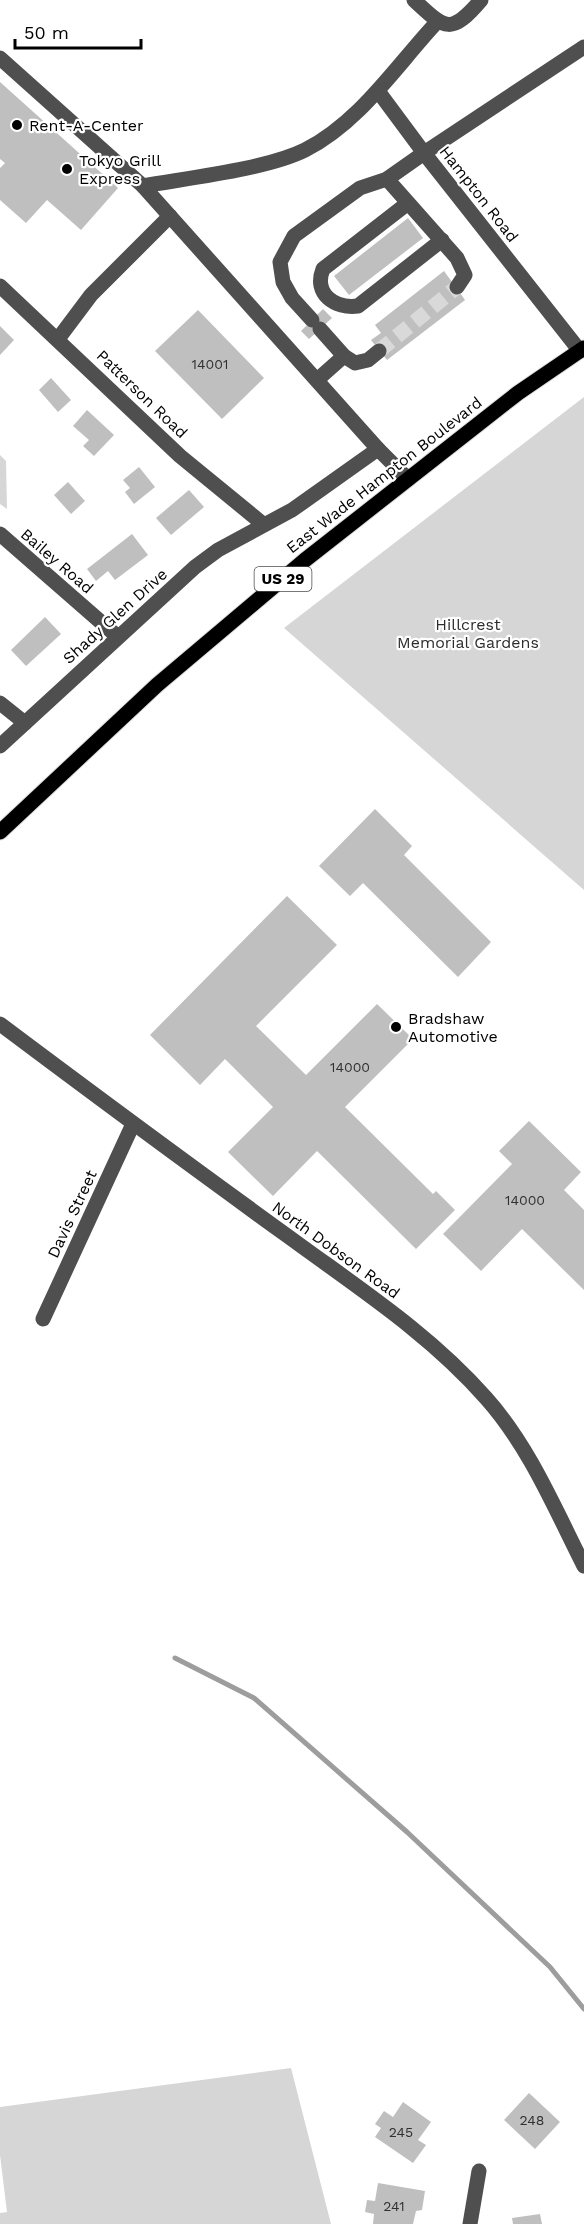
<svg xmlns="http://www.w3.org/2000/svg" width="584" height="2224" viewBox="0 0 584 2224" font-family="'Work Sans',sans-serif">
  <rect width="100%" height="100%" fill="#fff"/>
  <!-- green -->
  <g fill="#d6d6d6">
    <path d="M584 397V890L284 628Z"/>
    <path d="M0 455 6 461 7 509 0 504Z"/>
    <path d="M291 2068 331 2224H0V2213L7 2212 0 2155V2107Z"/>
  </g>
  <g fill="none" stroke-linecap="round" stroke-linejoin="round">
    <!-- stream -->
    <path stroke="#9d9d9d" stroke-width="5" d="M175 1658 254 1698 407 1832 550 1967 584 2009"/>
  </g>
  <!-- building -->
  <g fill="#bfbfbf">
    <path d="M0 82 118 188 81 230 47 200 26 223 0 200V168L5 163 0 159Z"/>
    <path d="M408 218 423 238 349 295 334 276Z"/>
    <path d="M444 271 465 300 387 360 371 340 381 333 375 325Z"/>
    <path d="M323 309 332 318 309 339 301 331Z"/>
    <path d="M198 310 264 378 222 419 155 351Z"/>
    <path d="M0 326 14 340 0 355Z"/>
    <path d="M51 378 71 400 58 412 39 390Z"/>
    <path d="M87 410 114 435 94 456 83 446 89 440 73 426Z"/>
    <path d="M139 467 155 487 134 504 125 492 130 488 123 480Z"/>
    <path d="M68 482 85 501 71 514 54 495Z"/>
    <path d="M189 490 204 507 171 535 156 518Z"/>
    <path d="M132 534 148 555 115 580 108 571 96 581 87 569Z"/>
    <path d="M45 617 61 634 26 666 11 650Z"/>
    <path d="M375 809 412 846 404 855 491 942 458 977 363 883 350 896 319 866Z"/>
    <path d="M287 896 337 945 256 1026 306 1075 377 1004 413 1039 345 1107 433 1194 436 1191 455 1210 416 1249 317 1151 273 1196 228 1152 273 1107 225 1059 200 1085 150 1035Z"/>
    <path d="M529 1121 581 1172 564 1190 584 1210V1290L522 1229 481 1271 443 1234 512 1164 499 1151Z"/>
    <path d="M529 2093 560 2122 535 2149 504 2120Z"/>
    <path d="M403 2102 431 2122 418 2140 426 2145 413 2163 375 2137 381 2128 375 2124 384 2111 393 2117Z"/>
    <path d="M378 2183 425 2191 422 2210 416 2211 413 2224H373L374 2214 365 2212 367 2200 375 2201Z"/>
    <path d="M540 2214 542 2224H513L512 2218Z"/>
  </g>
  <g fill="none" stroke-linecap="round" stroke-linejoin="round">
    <!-- minor-tunnel -->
    <path stroke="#d9d9d9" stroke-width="15" stroke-dasharray="15 8" stroke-linecap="butt" d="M379 351 457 287"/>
    <!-- major casing -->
    <g stroke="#dbdbdb" stroke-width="17">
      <path id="major" d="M0 832 157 685 305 560 518 393 584 348"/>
    </g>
    <!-- minor -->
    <g stroke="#4f4f4f" stroke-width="15">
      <path d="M414 0C446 30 451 35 481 0"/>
      <path d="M0 58 143 186 378 449 408 479"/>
      <path d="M387 179 457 258 465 275 457 287"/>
      <path d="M143 186C188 178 267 169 305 150 360 122 396 66 437 22"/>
      <path d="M408 203 323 269C313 294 335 309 358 306L442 240"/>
      <path d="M0 286 180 456 263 524"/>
      <path d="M312 320 292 298 283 282 280 262 294 236 360 188 387 179 424 153 378 91"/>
      <path d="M320 329 344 356 355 363 368 360 379 351"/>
      <path d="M58 339 91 295 170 216"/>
      <path d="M580 351 424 153 584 47"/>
      <path d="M317 380 344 356"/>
      <path d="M0 534 118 637"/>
      <path d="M0 703 25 723"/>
      <path d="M0 746 195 567 218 550 292 510 378 449"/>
      <path d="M0 1024C96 1096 192 1167 289 1237 357 1287 430 1334 486 1398 529 1446 555 1509 584 1566"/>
      <path d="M43 1319 133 1124"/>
      <path d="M470 2224 479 2171"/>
    </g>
    <!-- major -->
    <use href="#major" stroke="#000" stroke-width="15"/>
  </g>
  <!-- markers -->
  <g fill="#000" stroke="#fff" stroke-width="2">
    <circle cx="17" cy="125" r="6"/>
    <circle cx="67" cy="169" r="6"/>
    <circle cx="396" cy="1027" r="6"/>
  </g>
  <g text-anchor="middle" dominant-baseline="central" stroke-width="4.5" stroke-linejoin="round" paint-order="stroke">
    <!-- number labels -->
    <g font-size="14" fill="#303030">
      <text x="210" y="364">14001</text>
      <text x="350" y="1067">14000</text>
      <text x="525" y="1200">14000</text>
      <text x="532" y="2120">248</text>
      <text x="401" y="2132">245</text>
      <text x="394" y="2206">241</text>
    </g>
    <!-- shield labels -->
    <rect fill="#fff" stroke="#4c4c4c" stroke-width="1.5" x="254.5" y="567" width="57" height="24" rx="4.5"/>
    <g font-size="15" font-weight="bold" fill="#000">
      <text x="283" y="579">US 29</text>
    </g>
    <!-- poi labels -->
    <g font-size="16" fill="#000" stroke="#fff" text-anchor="start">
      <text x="29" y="125">Rent-A-Center</text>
      <text x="79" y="160">Tokyo Grill<tspan x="79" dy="18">Express</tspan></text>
      <text x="408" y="1018">Bradshaw<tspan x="408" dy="18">Automotive</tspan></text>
    </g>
    <!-- street labels -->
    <g font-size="16" fill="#000" stroke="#fff">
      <text transform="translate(479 194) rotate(52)">Hampton Road</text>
      <text transform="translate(142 394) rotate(44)">Patterson Road</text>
      <text transform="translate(384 475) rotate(-38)">East Wade Hampton Boulevard</text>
      <text transform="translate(57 561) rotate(41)">Bailey Road</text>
      <text transform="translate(115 616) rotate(-42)">Shady Glen Drive</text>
      <text transform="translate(72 1214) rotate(-65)">Davis Street</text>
      <text transform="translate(336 1250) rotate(36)">North Dobson Road</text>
    </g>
    <!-- park labels -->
    <g font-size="16" fill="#2d2d2d" stroke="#fff">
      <text x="468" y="624">Hillcrest<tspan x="468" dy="18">Memorial Gardens</tspan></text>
    </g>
  </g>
  <!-- scale -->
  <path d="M15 39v9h126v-9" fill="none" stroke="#000000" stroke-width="3"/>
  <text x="24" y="39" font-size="18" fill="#000000" stroke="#ffffff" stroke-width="4.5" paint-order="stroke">50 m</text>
</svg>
